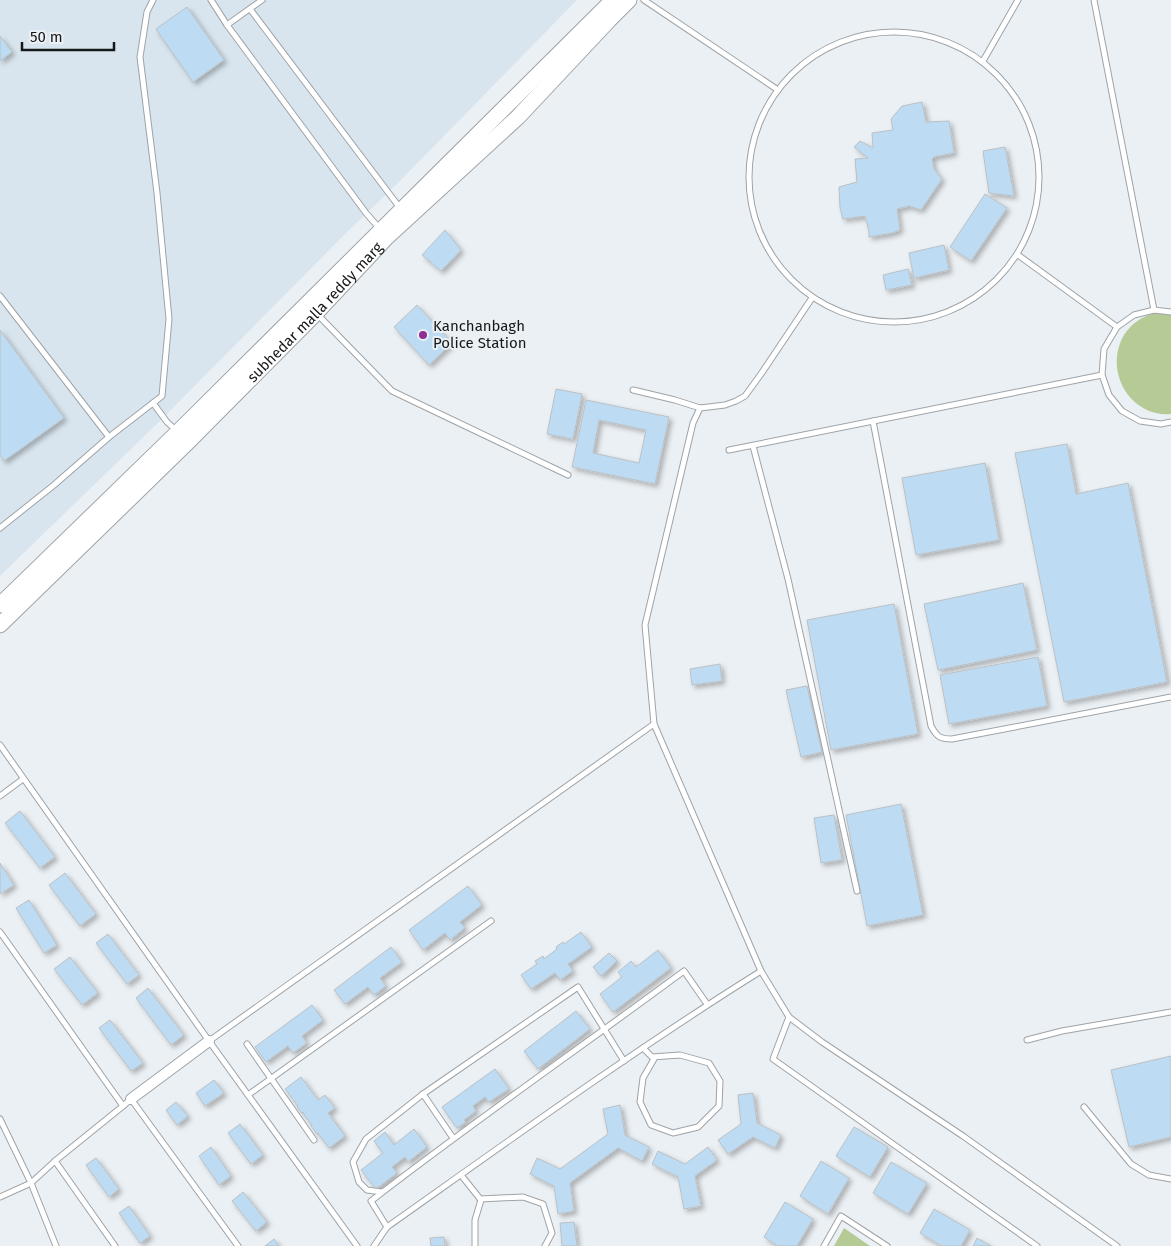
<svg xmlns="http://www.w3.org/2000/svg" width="1171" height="1246" viewBox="0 0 1171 1246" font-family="'Fira Sans',sans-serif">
  <defs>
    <filter id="shadow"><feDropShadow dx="3" dy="3" stdDeviation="2.5" flood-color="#0004"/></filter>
  </defs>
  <rect width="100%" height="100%" fill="#ebf0f4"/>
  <!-- built -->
  <path fill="#d9e5ee" d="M0 0H577L397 184 347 232 161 420 0 576Z"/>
  <!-- green -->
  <g fill="#b6ca95">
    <path d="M1168 312 1171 313V414C1162 415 1152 413 1145 409 1105 387 1108 327 1152 314 1157 313 1163 313 1168 312Z"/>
    <path d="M844 1228 870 1246H834Z"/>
  </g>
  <!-- building -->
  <g fill="#bddcf3" stroke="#bbc0c4" fill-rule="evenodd" filter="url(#shadow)">
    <path d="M187 7 224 60 193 82 156 29Z"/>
    <path d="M0 36 12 52 0 61Z"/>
    <path d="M922 102 926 122 949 121 954 153 934 157 932 159 934 169 942 179 921 210 909 206 897 209 900 230 892 233 869 237V231L865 216 843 219 840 208 839 187 857 182 855 159 868 158 854 147 860 141 873 148 872 133 893 130 891 119 902 106Z"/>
    <path d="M1005 147 1014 196 989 193 983 151Z"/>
    <path d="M985 194 1007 208 971 261 950 247Z"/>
    <path d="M445 230 461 250 441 271 422 255Z"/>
    <path d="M944 245 949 270 914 278 909 253Z"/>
    <path d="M908 269 912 285 886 290 883 275Z"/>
    <path d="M417 305 452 343 429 365 394 327Z"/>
    <path d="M0 330 64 418 4 461 0 455Z"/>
    <path d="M556 389 582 394 573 439 547 434Z"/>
    <path d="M586 400 669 417 655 484 572 467ZM599 420 646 430 639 463 593 453Z"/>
    <path d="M1067 444 1076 494 1128 483 1167 682 1064 702 1015 453Z"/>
    <path d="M985 463 999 540 916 555 902 478Z"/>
    <path d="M1023 583 1037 650 938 670 924 604Z"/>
    <path d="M894 604 918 734 831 750 807 620Z"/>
    <path d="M1038 657 1047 706 949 724 940 675Z"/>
    <path d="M720 664 722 681 692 685 690 669Z"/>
    <path d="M807 686 822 752 801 757 786 690Z"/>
    <path d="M901 804 923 915 867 926 846 815Z"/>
    <path d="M20 811 55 857 40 868 5 823Z"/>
    <path d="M834 815 842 860 821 863 814 818Z"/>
    <path d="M0 863 14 885 0 894Z"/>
    <path d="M65 873 96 914 80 926 49 885Z"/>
    <path d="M468 886 482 905 460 922 465 928 450 940 445 933 423 950 409 930Z"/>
    <path d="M29 900 57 945 44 953 16 908Z"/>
    <path d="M581 932 592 947 568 964 573 971 560 980 555 973 531 989 521 975 537 964 535 961 543 956 544 959 557 949 556 947 563 942 564 944Z"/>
    <path d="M108 934 139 975 127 984 96 943Z"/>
    <path d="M391 947 402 962 380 978 386 986 374 995 368 987 345 1004 334 990Z"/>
    <path d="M658 950 671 968 613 1012 600 994 622 977 618 972 631 961 636 967Z"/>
    <path d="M609 953 617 961 601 976 593 967Z"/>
    <path d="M70 957 98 993 82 1005 54 969Z"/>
    <path d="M148 988 184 1035 171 1045 136 998Z"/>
    <path d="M312 1005 323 1020 302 1036 307 1043 293 1053 288 1046 266 1062 255 1047Z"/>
    <path d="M576 1011 590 1029 538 1069 524 1051Z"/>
    <path d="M110 1020 143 1063 131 1071 99 1028Z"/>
    <path d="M1171 1056V1137L1129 1147 1111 1070Z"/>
    <path d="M495 1069 509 1089 489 1102 485 1097 473 1106 476 1111 464 1120 466 1122 457 1128 442 1107Z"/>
    <path d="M301 1077 318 1100 325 1095 335 1108 328 1113 345 1136 329 1148 318 1133 317 1134 311 1126 312 1125 304 1115V1114L303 1112 302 1113 297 1107 298 1106 285 1089Z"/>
    <path d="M214 1080 224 1093 205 1106 196 1093Z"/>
    <path d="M753 1093 757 1123 781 1135 775 1148 753 1137 728 1154 718 1140 741 1124 738 1095Z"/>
    <path d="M176 1102 188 1116 177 1125 166 1110Z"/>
    <path d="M620 1105 625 1135 649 1147 642 1161 618 1148 570 1183 574 1211 558 1214 554 1186 530 1174 537 1158 560 1169 608 1134 603 1109Z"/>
    <path d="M240 1124 263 1155 251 1164 228 1133Z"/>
    <path d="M854 1127 888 1147 870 1177 836 1156Z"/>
    <path d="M414 1129 427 1147 408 1162 405 1157 392 1167 397 1173 376 1189 361 1170 383 1153 374 1141 385 1132 394 1145Z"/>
    <path d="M211 1147 231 1176 219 1185 199 1156Z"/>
    <path d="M708 1147 717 1160 695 1176 701 1206 684 1209 678 1177 652 1164 658 1151 685 1164Z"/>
    <path d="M96 1158 119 1189 109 1197 86 1165Z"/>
    <path d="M821 1161 849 1178 828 1214 800 1196Z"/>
    <path d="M891 1162 927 1183 908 1214 873 1193Z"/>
    <path d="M243 1192 267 1222 256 1231 232 1201Z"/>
    <path d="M785 1202 813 1219 797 1246H778L764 1237Z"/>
    <path d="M129 1206 150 1236 140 1243 119 1213Z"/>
    <path d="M934 1209 970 1230 961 1246H942L920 1233Z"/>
    <path d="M574 1222 577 1246H562L560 1223Z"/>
    <path d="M444 1237 445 1246H431L430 1238Z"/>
    <path d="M977 1238 991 1246H973Z"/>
    <path d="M274 1239 279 1246H265Z"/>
  </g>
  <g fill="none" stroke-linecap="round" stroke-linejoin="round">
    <!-- lane casing -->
    <g stroke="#9ea3a7" stroke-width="7">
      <g id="lane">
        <path d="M211 0 227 25 366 213 380 229"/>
        <path d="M644 0 778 90"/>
        <path d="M1094 0 1154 310"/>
        <path d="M250 9 400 208"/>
        <path d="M227 25 262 0"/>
        <circle cx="894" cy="177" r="145"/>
        <path d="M983 61 1018 0"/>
        <path d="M1018 255 1117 327"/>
        <path d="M0 296 109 437"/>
        <path d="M1171 312 1154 310 1134 315 1117 327 1104 349 1102 375 1109 395 1122 411 1140 421 1161 424 1171 422"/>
        <path d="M318 315 392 391 568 475"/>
        <path d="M633 390 675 400 700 408 725 405 736 401 745 396 761 374 812 298"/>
        <path d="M153 403 167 422 177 431"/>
        <path d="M873 421 931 726C937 737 940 739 952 739L1171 697"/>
        <path d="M753 446 788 579 857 891"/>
        <path d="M729 450 1102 375"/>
        <path d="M0 528 54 485 109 437 162 396 169 319 157 193 140 57 147 12 153 0"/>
        <path d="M654 724 645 625 693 423 700 408"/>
        <path d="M0 745 209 1041 357 1246"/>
        <path d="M0 796 23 779"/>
        <path d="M0 932 123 1106 55 1161 31 1183 0 1197"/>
        <path d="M789 1017 822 1042 963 1136 1117 1246"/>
        <path d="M1027 1040 1062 1031 1171 1012"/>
        <path d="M209 1041 654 724 761 971 789 1017 773 1059 1037 1246"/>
        <path d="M247 1044 314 1140"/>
        <path d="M643 1048 654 1059 643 1078 640 1102 651 1125 673 1133 698 1127 719 1106 720 1081 709 1063 680 1055 652 1057"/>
        <path d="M248 1095 491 921"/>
        <path d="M123 1106 131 1099 238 1246"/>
        <path d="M1084 1107 1131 1164 1149 1175 1171 1179"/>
        <path d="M0 1119 31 1183 56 1246"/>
        <path d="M453 1138 423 1094 578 987 624 1061"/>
        <path d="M55 1161 115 1246"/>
        <path d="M461 1175 481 1200 475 1220V1246"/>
        <path d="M382 1192 367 1190 359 1182 353 1162 366 1139 423 1094"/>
        <path d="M480 1199 523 1197 543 1204 552 1233 545 1246"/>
        <path d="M387 1227 371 1201C473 1122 580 1048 684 971L707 1004"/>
        <path d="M374 1246 387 1227C510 1140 633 1051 761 971"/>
        <path d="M824 1246 841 1216 887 1246"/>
      </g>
    </g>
    <!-- street casing -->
    <g stroke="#9ea3a7" stroke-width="12">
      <path id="street" d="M131 1099 209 1041"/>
    </g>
    <!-- secondary casing -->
    <g stroke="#9ea3a7" stroke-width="17">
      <g id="secondary">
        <path d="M0 605 178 432 613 0"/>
        <path id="s1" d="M0 625 189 441 316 313 387 237 518 117 609 20 629 0"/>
      </g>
    </g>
    <!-- lane -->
    <use href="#lane" stroke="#fff" stroke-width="5"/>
    <!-- street -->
    <use href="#street" stroke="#fff" stroke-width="10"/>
    <!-- secondary -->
    <use href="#secondary" stroke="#fff" stroke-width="15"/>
  </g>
  <!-- markers -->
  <circle fill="#8e2e96" stroke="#ebf0f4" stroke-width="2" cx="423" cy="335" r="5"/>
  <g text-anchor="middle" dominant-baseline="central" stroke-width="4" stroke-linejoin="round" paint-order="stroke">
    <!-- street labels -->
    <g font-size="15" fill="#161819" stroke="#ebf0f4">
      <text stroke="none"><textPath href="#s1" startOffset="444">subhedar malla reddy marg</textPath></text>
    </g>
    <!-- poi labels -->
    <g font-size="15" fill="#161819" stroke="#ebf0f4" text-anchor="start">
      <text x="433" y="326">Kanchanbagh<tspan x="433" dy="17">Police Station</tspan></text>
    </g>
  </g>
  <!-- scale -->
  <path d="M22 42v8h92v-8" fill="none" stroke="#161819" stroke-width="2.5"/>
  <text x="30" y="42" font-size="15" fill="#161819" stroke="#ebf0f4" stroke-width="4" paint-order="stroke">50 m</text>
</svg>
